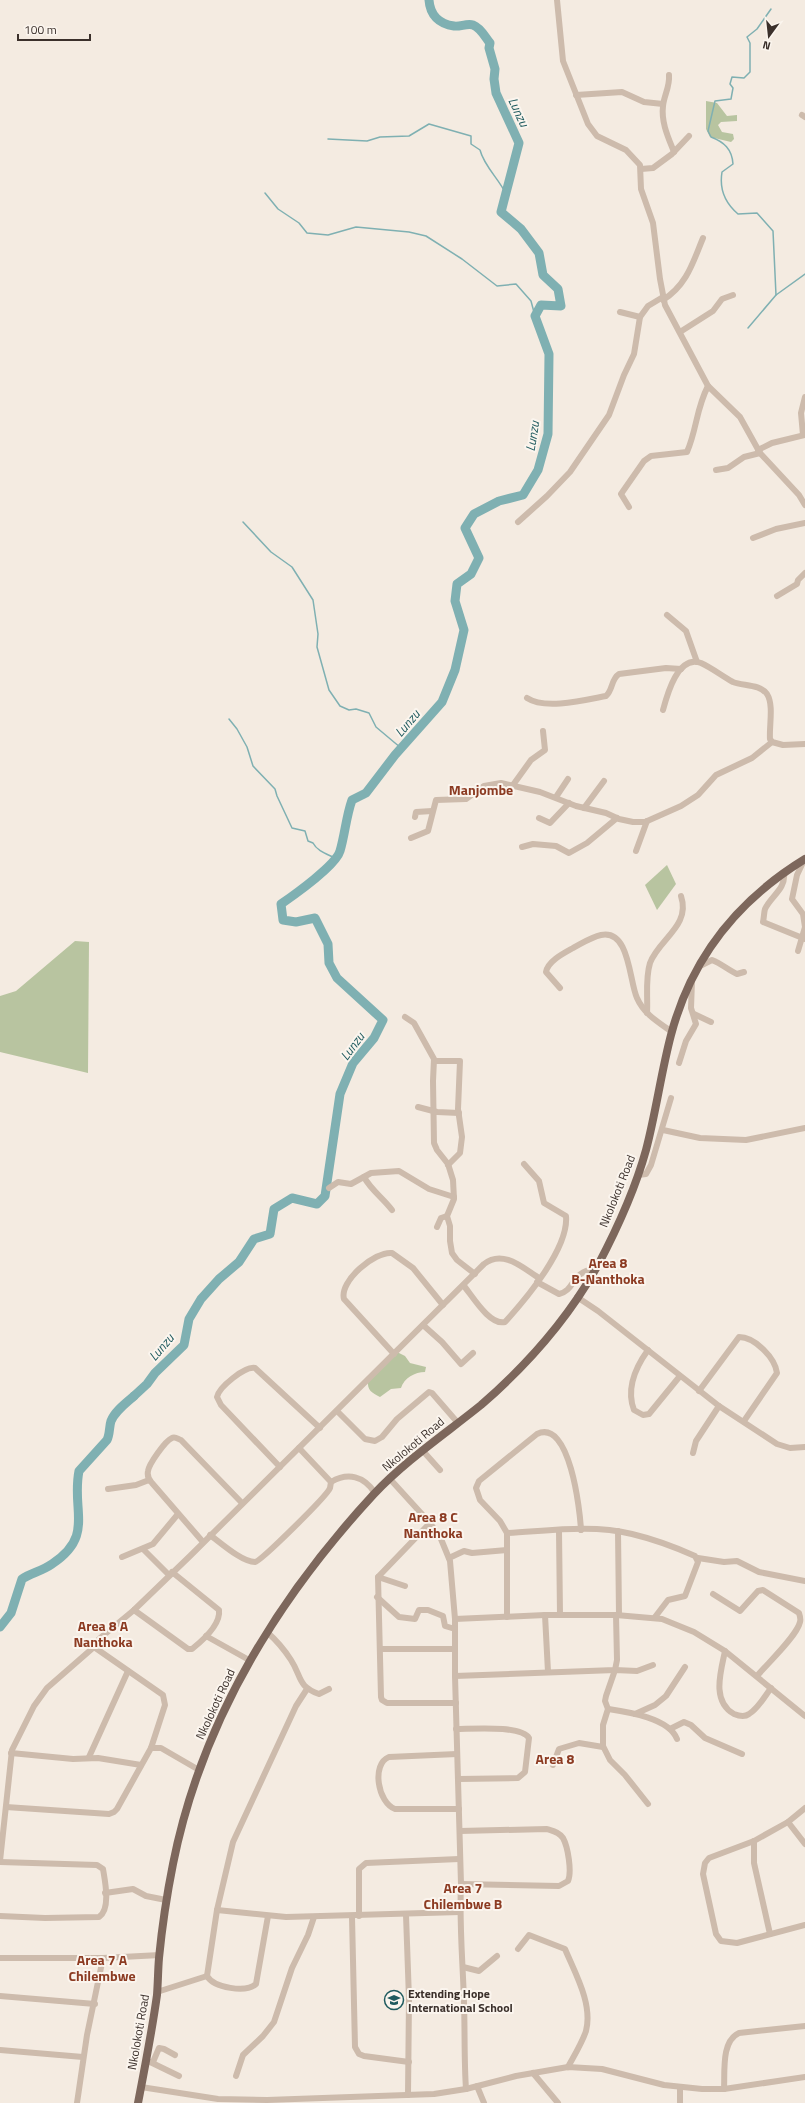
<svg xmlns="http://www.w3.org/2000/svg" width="805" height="2103" viewBox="0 0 805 2103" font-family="'Titillium Web',sans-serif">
  <rect width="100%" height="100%" fill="#f4ebe1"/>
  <!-- green -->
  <g fill="#b8c4a0">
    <path d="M706 101 717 103 727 116 737 115V121L721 122 718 125 722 132 733 134 734 139 731 142 710 137 706 129Z"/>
    <path d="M667 865 676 884 657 910 645 885Z"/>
    <path d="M75 941 89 942 88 1073 0 1052V996L16 991Z"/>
    <path d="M397 1352 405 1356 410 1363 426 1367 425 1372C415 1372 404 1378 401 1388L391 1389 380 1397C372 1393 367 1390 368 1381Z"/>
  </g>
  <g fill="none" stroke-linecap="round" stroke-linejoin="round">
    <!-- stream -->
    <g stroke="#7fb0b2" stroke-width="1.5">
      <path d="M771 9 757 29 747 37 750 43V72L744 78 732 77 730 84 733 88 731 99 715 101 708 131 711 137C724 142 732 149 733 164L722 172C719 190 725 203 738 214L757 213 773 231 776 295"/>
      <path d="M328 139 367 141 380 137 409 136 429 124 471 136V144L480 150C484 166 499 179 506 194"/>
      <path d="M265 193 278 209 299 223 307 233 328 235 356 227 409 232 426 236 462 259 497 286 516 284 531 301 535 316"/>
      <path d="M748 328 776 295 805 274"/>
      <path d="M243 522 271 552 292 567 313 600 318 634 317 647 329 690 340 706 349 710 356 709 369 713 376 727 401 748"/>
      <path d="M229 719 237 729 247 747 253 766 275 789 277 796 292 828 305 831 308 841 313 843C317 851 327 854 335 858"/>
    </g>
    <!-- river -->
    <g stroke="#7fb0b2" stroke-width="9">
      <path d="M134 1396 147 1384 155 1373 184 1345 189 1319 201 1299 219 1279 239 1262 254 1239 270 1234 274 1209 292 1198 317 1204 325 1196 340 1094 353 1063 374 1038 383 1020 337 978 329 963 328 944 315 918 296 922 283 920 281 904C294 895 336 865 340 851 345 834 346 817 352 800L366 793 395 755 442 702 455 670 464 630 455 601 457 584 471 574 479 558 465 528 474 514 499 501 523 495 538 470 548 434 549 354 535 316 541 305 561 306 558 289 543 275 539 253 521 229 501 212 519 143 496 93 494 79 495 69 489 48 490 43C485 37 481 28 473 25 467 23 460 27 454 26 439 24 430 15 429 0"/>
      <path d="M0 1627 11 1613 22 1579C31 1573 42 1571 52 1564 95 1536 71 1510 79 1471L107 1440C110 1434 109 1427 111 1421 115 1411 126 1403 134 1396"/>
    </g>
    <!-- minor -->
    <g stroke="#cdbbac" stroke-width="6">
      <path d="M557 0 563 61 588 124 597 136 626 150 640 165 641 189 653 223 660 279 665 305 708 386 740 417 760 453 799 495 805 505"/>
      <path d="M669 75C670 87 664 95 663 106 661 122 668 137 674 152"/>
      <path d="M576 95 622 92 644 102 663 104"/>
      <path d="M802 115 805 117"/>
      <path d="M641 169 653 168 672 154 689 136"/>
      <path d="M663 300C687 285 693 262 703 238"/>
      <path d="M620 312 640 317"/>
      <path d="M680 332 713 311 722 299 733 295"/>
      <path d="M803 435 801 413 805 397"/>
      <path d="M758 450 772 443 805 435"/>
      <path d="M716 470 728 468 744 457 760 453"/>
      <path d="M629 507 621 494 644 461 651 456 687 452C697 429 696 409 708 386"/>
      <path d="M518 522 547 496 570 472 609 415 624 375 634 354 640 317 648 306 663 297"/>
      <path d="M753 538 776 529 805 523"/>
      <path d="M777 596 797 584 798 580 805 573"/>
      <path d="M667 615 686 631 697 662"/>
      <path d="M527 698C545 710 585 700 606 696 613 690 611 679 619 674L666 668 681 669"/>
      <path d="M663 710C667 695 678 654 701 663 712 668 722 676 733 682 743 686 760 684 767 694 774 705 769 726 770 739L772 742 783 745 805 744"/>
      <path d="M513 785 531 760 545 750 543 731"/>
      <path d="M556 797 568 779"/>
      <path d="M584 808 604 781"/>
      <path d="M415 817 416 812 432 811"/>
      <path d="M539 818 550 823 569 803"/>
      <path d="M411 838 428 831 436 800 466 799 484 786 501 783 540 792 576 806 606 813 619 819 633 822H645L681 806 698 795 716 775 752 758 772 742"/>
      <path d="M522 847 533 844 556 846 569 853 587 843 617 818"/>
      <path d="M636 851 647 821"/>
      <path d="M784 873C786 889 771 896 765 909 764 912 764 918 763 922L805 939"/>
      <path d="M798 951 805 927 803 914 792 899 797 875 804 860"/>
      <path d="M698 967 712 960C722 964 728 970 737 974L744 972"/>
      <path d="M560 988 546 972C548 961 564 953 573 948 581 944 591 937 601 935 630 929 629 981 637 998 644 1014 658 1022 672 1032"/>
      <path d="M647 1013C648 997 645 979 650 963 659 939 691 926 681 896"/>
      <path d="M694 1014 711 1022"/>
      <path d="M405 1017 414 1023 434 1059 433 1081 434 1143 437 1150 448 1164 453 1180 454 1199 447 1216 450 1226V1241L452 1253 457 1260 475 1274"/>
      <path d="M434 1061H460L458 1109 462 1137 460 1153 448 1165"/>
      <path d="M679 1063 686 1041 696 1024 691 1008 692 981"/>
      <path d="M418 1107 437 1112 459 1113"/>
      <path d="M663 1130 700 1138 746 1140 805 1128"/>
      <path d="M638 1175 646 1174 651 1165 671 1098"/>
      <path d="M364 1177C371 1190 383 1198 392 1210"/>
      <path d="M329 1188 338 1182 351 1184 371 1173 399 1171 429 1189 454 1197"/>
      <path d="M437 1227 441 1218 447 1216"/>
      <path d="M537 1282 559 1294C576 1290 570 1272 595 1269"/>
      <path d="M464 1286C473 1297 490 1326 505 1322 526 1299 569 1248 566 1216L544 1203 539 1181 524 1164"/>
      <path d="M577 1297 598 1311 719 1406 777 1444 790 1448 805 1447"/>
      <path d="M423 1325 442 1342 461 1364 473 1353"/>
      <path d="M648 1350C635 1368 626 1389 634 1410L643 1415 649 1414 680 1376"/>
      <path d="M394 1354 344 1299C339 1281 375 1251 392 1253L413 1268 443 1305"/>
      <path d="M699 1391 739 1337C755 1337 775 1358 777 1373L744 1421"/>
      <path d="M337 1411 365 1439 375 1441 382 1437 397 1419 429 1392 432 1393 458 1423"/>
      <path d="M423 1451 440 1470"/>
      <path d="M693 1453 696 1441 719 1406"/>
      <path d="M280 1467 221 1405 217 1397C219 1387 245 1366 255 1368L320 1428"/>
      <path d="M390 1479 430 1523 441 1539 450 1561 455 1619V1676L461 1884C459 1924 463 1964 464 2003 465 2032 464 2060 466 2089"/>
      <path d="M331 1482C348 1472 364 1476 375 1493"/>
      <path d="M108 1489 136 1485 149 1480"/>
      <path d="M430 1523 378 1577 381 1697 382 1700 387 1703H456"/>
      <path d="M559 1531 560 1615"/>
      <path d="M618 1531 619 1615"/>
      <path d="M507 1533C547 1531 592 1524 632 1534 653 1539 675 1547 695 1556L698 1562 685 1596 668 1600 655 1617"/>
      <path d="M210 1535C221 1543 242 1562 255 1562 261 1561 327 1496 330 1488L331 1482 299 1448"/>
      <path d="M203 1542 152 1483C149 1480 147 1476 148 1471 149 1464 165 1441 172 1438 175 1436 178 1439 181 1440L242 1503"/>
      <path d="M143 1549 169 1575"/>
      <path d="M122 1557 153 1544 178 1514"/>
      <path d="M449 1558 464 1551 472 1553 507 1550"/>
      <path d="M698 1558 724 1562 737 1561 759 1572 805 1581"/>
      <path d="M378 1577 405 1586"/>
      <path d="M713 1594 740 1611 758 1591 763 1590 799 1613C800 1616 801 1619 800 1622 797 1636 767 1664 757 1676"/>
      <path d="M377 1597 399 1617 415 1619 419 1610H428L443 1616 445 1626 455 1629"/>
      <path d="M134 1610 188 1649H192C202 1641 221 1625 219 1610L172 1572"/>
      <path d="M545 1615 548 1672"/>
      <path d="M507 1617V1533L500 1521 480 1500 476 1488 479 1481 537 1434C570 1418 580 1511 581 1530"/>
      <path d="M455 1619 545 1615H616L662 1619 694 1632 725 1651 805 1716"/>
      <path d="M267 1632C276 1640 284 1649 291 1660 302 1677 297 1686 319 1694L329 1689"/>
      <path d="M206 1636 249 1660"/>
      <path d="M381 1649H455"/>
      <path d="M725 1651C721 1671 711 1701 734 1714 739 1716 745 1717 749 1714 758 1709 765 1696 771 1688"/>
      <path d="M455 1676 615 1670 617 1660 616 1615"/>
      <path d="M608 1709C628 1712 669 1718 677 1739"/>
      <path d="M635 1714 655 1705 666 1696 685 1667"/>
      <path d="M456 1729C472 1729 521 1725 529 1738L525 1772 518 1778 459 1779"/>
      <path d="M670 1729 684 1722 691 1725 705 1738 742 1754"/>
      <path d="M151 1748H161L199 1770"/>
      <path d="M11 1753 73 1759 98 1758 141 1765"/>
      <path d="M457 1754 389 1757C371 1764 378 1803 395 1809H459"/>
      <path d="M89 1757 128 1671"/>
      <path d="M553 1765 559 1749 579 1743 603 1747"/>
      <path d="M648 1804 625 1775 610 1760 603 1746V1725L608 1709 605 1701 606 1696 615 1670 637 1671 653 1665"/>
      <path d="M6 1807 109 1814 114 1812 117 1809 151 1748 165 1705 163 1695 94 1647"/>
      <path d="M805 1808 788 1822 754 1841 709 1858 705 1863 703 1874 716 1934 721 1941 737 1943 805 1925"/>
      <path d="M788 1822 805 1844"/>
      <path d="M460 1831 547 1829C553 1831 559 1832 563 1838 568 1847 572 1872 568 1881L559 1886 461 1884"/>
      <path d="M754 1841V1863L770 1934"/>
      <path d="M0 1861 12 1750 34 1706 47 1688 94 1647 99 1639 134 1610 190 1556 484 1264C503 1249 523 1268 539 1278"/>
      <path d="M0 1862 97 1865 103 1869C105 1881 111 1909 99 1917L45 1918 0 1916"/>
      <path d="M105 1893 133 1889 146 1896 166 1900"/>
      <path d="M217 1910 286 1917 460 1912"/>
      <path d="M406 1915 409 1999 408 2095"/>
      <path d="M268 1916 256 1984C246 1993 214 1988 207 1976L217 1910 233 1842 296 1706 307 1689"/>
      <path d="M359 1916V1869L366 1863 459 1859"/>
      <path d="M352 1917 355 2047 359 2054 364 2056 409 2062"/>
      <path d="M518 1949 529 1935 565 1949C575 1973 593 2004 586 2031 582 2043 574 2056 568 2067"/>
      <path d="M0 1958H103L160 1955"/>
      <path d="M463 1967 479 1971 497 1956"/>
      <path d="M157 1992 207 1976"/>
      <path d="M0 1996 95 2004"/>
      <path d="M0 2050 83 2057"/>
      <path d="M146 2060 179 2076"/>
      <path d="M153 2062 159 2048 164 2049 175 2055"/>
      <path d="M533 2073 558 2103"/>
      <path d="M236 2076 243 2055 263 2036 274 2022 292 1968 308 1935 314 1917"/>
      <path d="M477 2086 484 2103"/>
      <path d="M141 2087 218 2099 267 2100 434 2094 466 2089 516 2076 568 2067 602 2069 664 2085 702 2089H724L805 2077"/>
      <path d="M680 2087V2103"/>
      <path d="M724 2089C725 2072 721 2041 739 2033L805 2026"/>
      <path d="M77 2103 87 2035 103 1958"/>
    </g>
    <!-- major -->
    <path stroke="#7d675c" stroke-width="8" d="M138 2103C145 2067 152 2031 157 1995 158 1982 158 1970 159 1958 162 1927 167 1894 173 1864 201 1723 277 1599 374 1494 405 1461 445 1434 481 1405 526 1366 569 1317 598 1265 617 1229 635 1190 646 1150 656 1112 661 1073 671 1035 691 959 738 900 805 859"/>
  </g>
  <!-- icons -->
  <defs>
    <g id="school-ring" transform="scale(1)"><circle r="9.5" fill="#fbf5ee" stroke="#1f5a5e" stroke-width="1.5"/><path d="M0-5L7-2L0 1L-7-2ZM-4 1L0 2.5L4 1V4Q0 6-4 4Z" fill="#1f5a5e"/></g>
  </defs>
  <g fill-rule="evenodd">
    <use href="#school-ring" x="394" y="2000"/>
  </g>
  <g text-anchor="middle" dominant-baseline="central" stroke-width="4" stroke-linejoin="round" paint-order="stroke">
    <!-- street labels -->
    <g font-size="12" fill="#3b302b" stroke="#fbf5ee">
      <text transform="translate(617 1191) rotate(-68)">Nkolokoti Road</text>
      <text transform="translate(413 1444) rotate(-40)">Nkolokoti Road</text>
      <text transform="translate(215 1704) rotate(-65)">Nkolokoti Road</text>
      <text transform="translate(138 2032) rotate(-80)">Nkolokoti Road</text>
    </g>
    <!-- poi labels -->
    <g font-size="12" font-weight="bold" fill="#3b302b" stroke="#fbf5ee" text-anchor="start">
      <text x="408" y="1993">Extending Hope<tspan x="408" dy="14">International School</tspan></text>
    </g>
    <!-- water labels -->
    <g font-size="13" font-style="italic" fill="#1f5a5e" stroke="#fbf5ee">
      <text transform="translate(519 112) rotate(65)">Lunzu</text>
      <text transform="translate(532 436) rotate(-81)">Lunzu</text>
      <text transform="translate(407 723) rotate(-50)">Lunzu</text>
      <text transform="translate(352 1046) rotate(-54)">Lunzu</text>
      <text transform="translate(161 1347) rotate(-50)">Lunzu</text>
    </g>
    <!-- quarter labels -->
    <g font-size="14" font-weight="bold" fill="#8c3b22" stroke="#fbf5ee">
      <text x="481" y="789">Manjombe</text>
      <text x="608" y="1262">Area 8<tspan x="608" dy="16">B-Nanthoka</tspan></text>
      <text x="433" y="1516">Area 8 C<tspan x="433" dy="16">Nanthoka</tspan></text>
      <text x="103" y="1625">Area 8 A<tspan x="103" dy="16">Nanthoka</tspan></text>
      <text x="555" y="1758">Area 8</text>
      <text x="463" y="1887">Area 7<tspan x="463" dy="16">Chilembwe B</tspan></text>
      <text x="102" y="1959">Area 7 A<tspan x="102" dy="16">Chilembwe</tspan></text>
    </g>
  </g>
  <!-- north arrow -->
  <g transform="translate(769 36) rotate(195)" stroke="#fbf5ee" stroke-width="3" paint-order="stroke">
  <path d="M0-3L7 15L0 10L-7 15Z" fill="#3b302b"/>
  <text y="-6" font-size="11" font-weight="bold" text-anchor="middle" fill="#3b302b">N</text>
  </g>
  <!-- scale -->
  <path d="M18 34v6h72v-6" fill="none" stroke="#3b302b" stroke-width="2"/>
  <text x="24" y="34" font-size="12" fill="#3b302b" stroke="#fbf5ee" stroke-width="3" paint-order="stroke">100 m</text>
</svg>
